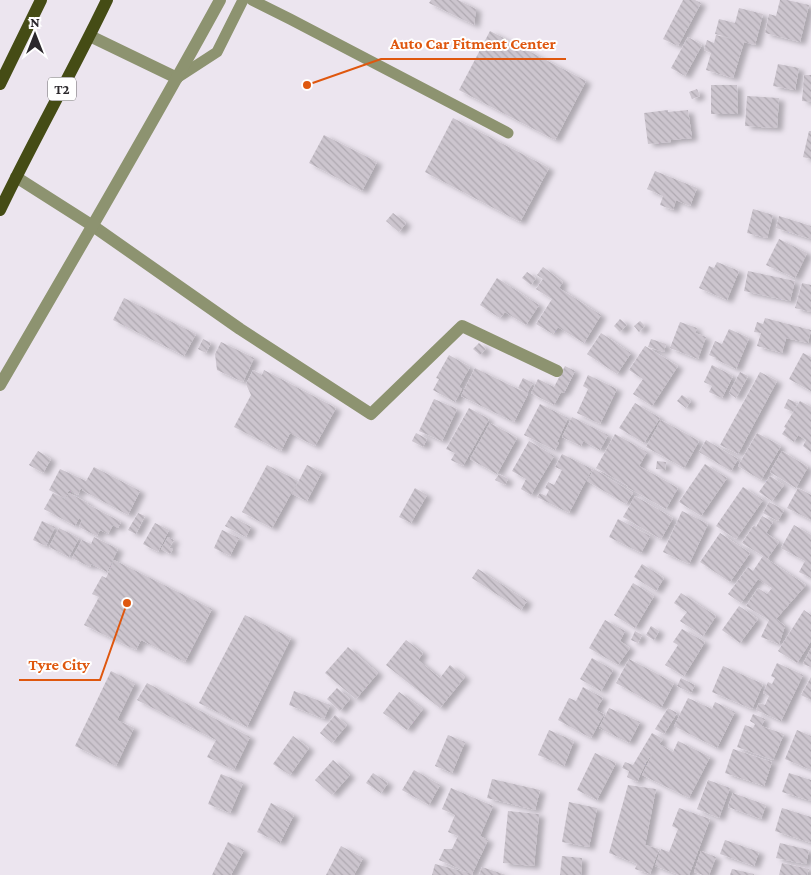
<svg xmlns="http://www.w3.org/2000/svg" width="811" height="875" viewBox="0 0 811 875" font-family="'Crimson Pro',serif">
  <defs>
    <pattern id="building-back-hatch" width="6" height="6" patternUnits="userSpaceOnUse" patternTransform="scale(1.25)"><rect width="6" height="6" fill="#ccc5ce"/><path d="M-1 5l2 2M0 0l6 6M5-1l2 2" fill="none" stroke="#afa9b1"/></pattern>
    <filter id="shadow"><feDropShadow dx="5.5" dy="3" stdDeviation="2.5" flood-color="#0004"/></filter>
  </defs>
  <rect width="100%" height="100%" fill="#ece5ef"/>
  <!-- building -->
  <g fill="url(#building-back-hatch)" filter="url(#shadow)">
    <path d="M431 0H458L476 9 474 25 429 3Z"/>
    <path d="M683 0H695L701 3 678 46 663 39Z"/>
    <path d="M780 0H787L809 5 800 42 765 33 769 14 776 16Z"/>
    <path d="M739 8 763 14 755 45 744 42 733 78 706 70 711 53 704 50 707 40 714 43 716 35 731 39V38L715 34 719 19 735 23Z"/>
    <path d="M490 31 586 81 555 140 459 90Z"/>
    <path d="M688 37 702 45 685 76 671 68Z"/>
    <path d="M778 64 799 68 795 90 773 86Z"/>
    <path d="M804 75H811V102L802 101Z"/>
    <path d="M711 85H737L738 114H711Z"/>
    <path d="M697 89 700 96 692 99 689 92Z"/>
    <path d="M747 96 779 98 777 128 745 126Z"/>
    <path d="M668 110V112L688 110 692 138 671 140V142L648 144 644 113Z"/>
    <path d="M453 118 549 168 520 222 425 172Z"/>
    <path d="M809 131H811V159L803 157Z"/>
    <path d="M324 135 377 162 362 191 309 163Z"/>
    <path d="M655 171 697 188 690 206 676 200 673 210 660 205 663 196 647 189Z"/>
    <path d="M753 209 773 215 767 238 747 233Z"/>
    <path d="M393 213 406 223 399 232 386 221Z"/>
    <path d="M779 216 811 226V239L776 228Z"/>
    <path d="M779 239 807 253 795 278 766 265Z"/>
    <path d="M717 262 739 271 727 300 699 288 709 266 714 268Z"/>
    <path d="M543 267 563 282 559 288 601 315 584 343 558 327 553 334 536 324 552 299 536 289 543 279 537 275Z"/>
    <path d="M748 271 795 281 790 301 744 291Z"/>
    <path d="M527 272 536 278 531 285 522 278Z"/>
    <path d="M497 278 539 305 526 325 505 312 500 318 480 305Z"/>
    <path d="M802 283 811 285V312L795 308Z"/>
    <path d="M124 298 196 334 184 356 113 320Z"/>
    <path d="M765 318 811 330 808 343 786 338 782 353 757 346 761 333 754 332 757 322 763 324Z"/>
    <path d="M620 319 627 325 620 332 614 326Z"/>
    <path d="M640 321 645 326 639 332 634 326Z"/>
    <path d="M680 322 697 328 695 333 706 337 698 359 670 348Z"/>
    <path d="M729 329 749 338 736 369 715 359 716 358 709 355 715 341 722 344Z"/>
    <path d="M601 333 631 353 617 374 587 354Z"/>
    <path d="M203 339 211 343 206 353 198 349Z"/>
    <path d="M651 339 666 344 664 352 648 347Z"/>
    <path d="M221 342 254 358 243 382 217 370 215 354Z"/>
    <path d="M479 343 486 349 480 355 473 349Z"/>
    <path d="M645 346 678 366 652 406 633 394 643 379 629 370Z"/>
    <path d="M803 353 811 357V391L789 379Z"/>
    <path d="M449 355 470 367 459 387 462 389 455 402 433 390 439 379 436 378Z"/>
    <path d="M712 365 733 376 722 398 709 392 712 386 704 382Z"/>
    <path d="M565 366 575 371 564 393 561 392 554 405 531 393 538 379 554 387Z"/>
    <path d="M475 368 528 394 514 422 461 396Z"/>
    <path d="M253 370 262 375 264 370 336 408 315 446 290 433 281 451 234 427 251 395 246 384Z"/>
    <path d="M740 372 748 376 736 398 729 393Z"/>
    <path d="M760 372 777 381 738 454 720 445Z"/>
    <path d="M588 375 617 389 600 424 577 413 588 389 583 386Z"/>
    <path d="M523 378 533 383 527 393 518 388Z"/>
    <path d="M682 395 691 401 686 408 677 401Z"/>
    <path d="M434 399 457 409 442 441 419 431Z"/>
    <path d="M788 399 797 403 793 412 784 408Z"/>
    <path d="M800 401 811 407V452L803 446 806 440 798 435 794 442 782 434 786 428 784 427Z"/>
    <path d="M635 403 660 418 644 443 619 428Z"/>
    <path d="M540 404 568 418 557 442 559 443 555 450 524 435Z"/>
    <path d="M469 408 489 419 463 466 451 460 455 453 446 449Z"/>
    <path d="M572 417 608 435 600 450 583 441 581 446 562 437Z"/>
    <path d="M661 420 699 441 684 468 646 447Z"/>
    <path d="M490 423 517 438 497 474 470 459Z"/>
    <path d="M416 433 427 439 423 447 412 441Z"/>
    <path d="M757 433 781 446 761 480 738 466Z"/>
    <path d="M615 434 647 452 639 466 678 488 666 509 627 487 628 486 596 468Z"/>
    <path d="M706 440 738 459 731 471 699 452Z"/>
    <path d="M529 441 554 456 531 495 521 489 526 479 512 471Z"/>
    <path d="M38 451 51 459 43 473 29 465Z"/>
    <path d="M782 451 808 467 796 488 770 472Z"/>
    <path d="M562 454 592 469 569 513 537 497 540 493 546 496 549 490 545 488 548 482 554 485 562 470 555 467Z"/>
    <path d="M657 461 666 462 665 470 656 469Z"/>
    <path d="M705 464 727 478 701 516 679 502Z"/>
    <path d="M267 465 298 481 272 528 242 512Z"/>
    <path d="M307 465 322 472 307 501 292 494Z"/>
    <path d="M94 467 140 491 128 515 82 490V489L81 488 78 495 69 490 65 498 49 490 60 469 86 481Z"/>
    <path d="M594 469 633 493 626 504 587 481Z"/>
    <path d="M499 474 508 479 505 485 495 480Z"/>
    <path d="M770 476 784 485 772 501 759 492Z"/>
    <path d="M743 487 763 500 736 539 716 526Z"/>
    <path d="M415 488 427 495 411 523 399 517Z"/>
    <path d="M798 488 811 495V520L787 508Z"/>
    <path d="M53 493 65 499 64 502 69 493 88 503 87 504 121 522 118 528 113 525 108 534 100 530 97 536 79 527 82 520 79 518 75 526 44 509Z"/>
    <path d="M635 496 673 518 661 539 623 517Z"/>
    <path d="M769 502 784 510 778 521 763 513Z"/>
    <path d="M682 511 708 524 689 564 663 552Z"/>
    <path d="M138 513 145 516 136 534 128 530Z"/>
    <path d="M231 516 251 527 246 537 225 526Z"/>
    <path d="M762 516 773 522 766 533 779 542 767 559 806 585 776 619 785 626 779 644 761 637 769 620 746 606 758 588 767 594 772 588 758 579 741 603 728 594 748 567 753 571 763 556 742 543 754 525 756 527Z"/>
    <path d="M618 519 650 536 641 553 609 537Z"/>
    <path d="M42 521 55 527 46 546 33 540Z"/>
    <path d="M155 523 169 530 158 552 143 544Z"/>
    <path d="M794 525 811 535V578L799 572 805 561 781 548Z"/>
    <path d="M59 528 79 538 69 557 49 547Z"/>
    <path d="M222 530 239 538 230 556 214 548Z"/>
    <path d="M720 533 750 553 730 582 700 562Z"/>
    <path d="M94 537 118 549 107 572 91 564 90 567 72 558 82 540 91 544Z"/>
    <path d="M168 537 174 540 169 548 173 549 170 554 161 549Z"/>
    <path d="M114 560 212 609 185 662 141 640 136 650 84 625 99 597 92 594 102 576 106 578Z"/>
    <path d="M642 564 664 578 656 591 634 577Z"/>
    <path d="M478 569 527 601 521 610 472 578Z"/>
    <path d="M633 583 654 596 635 628 614 615Z"/>
    <path d="M681 593 716 616 703 636 680 621 687 612 674 603Z"/>
    <path d="M739 606 758 619 740 643 722 630Z"/>
    <path d="M804 610 811 615V641L797 663 778 651Z"/>
    <path d="M245 615 291 638 247 727 199 703Z"/>
    <path d="M605 620 625 631 620 641 630 648 618 665 589 648Z"/>
    <path d="M651 626 659 631 654 640 646 635Z"/>
    <path d="M682 629 705 642 684 676 665 665 678 645 673 642Z"/>
    <path d="M635 631 642 635 638 643 631 640Z"/>
    <path d="M406 640 423 653 418 660 440 678 450 665 465 677 440 708 386 665Z"/>
    <path d="M348 647 378 673 356 699 325 673Z"/>
    <path d="M811 648V667L803 664Z"/>
    <path d="M592 658 613 670 601 691 580 679Z"/>
    <path d="M629 659 674 683 661 708 616 683Z"/>
    <path d="M777 663 803 675 781 721 756 710 759 703 765 705 769 696 763 693 768 682 772 684 775 678 771 676Z"/>
    <path d="M723 666 763 684 752 709 712 692Z"/>
    <path d="M111 671 135 683 117 720 134 728 116 766 75 746Z"/>
    <path d="M811 677V700L801 695Z"/>
    <path d="M681 678 695 685 691 693 677 686Z"/>
    <path d="M147 683 250 737 234 770 207 757 216 740 137 700Z"/>
    <path d="M583 687 603 698 596 710 604 714 591 738 558 720 569 698 576 701Z"/>
    <path d="M337 688 350 699 340 711 327 699Z"/>
    <path d="M294 691 330 705 324 719 289 705Z"/>
    <path d="M399 692 423 709 407 730 383 713Z"/>
    <path d="M688 698 712 709 715 702 735 712 717 748 674 726Z"/>
    <path d="M609 708 640 722 629 743 599 728Z"/>
    <path d="M668 708 677 713 664 734 655 729Z"/>
    <path d="M753 714 765 719 761 726 784 734 773 760 737 747 745 725 753 728 755 724 750 721Z"/>
    <path d="M335 715 347 725 332 743 320 733Z"/>
    <path d="M549 730 574 741 564 766 538 755Z"/>
    <path d="M797 730 811 736V770L785 759Z"/>
    <path d="M652 733 663 739 659 744 673 752 678 741 710 757 689 798 642 775 654 751 646 762 637 782 627 777 629 771 622 768 625 762 633 765Z"/>
    <path d="M448 735 465 742 452 773 435 766Z"/>
    <path d="M293 736 309 748 290 775 273 764Z"/>
    <path d="M733 749 772 762 764 786 725 773Z"/>
    <path d="M595 753 616 763 597 800 577 790Z"/>
    <path d="M333 760 350 775 332 795 315 780Z"/>
    <path d="M414 770 440 785 429 805 402 790Z"/>
    <path d="M373 773 388 783 381 793 366 783Z"/>
    <path d="M789 773 811 780V801L782 792Z"/>
    <path d="M221 774 243 783 230 813 208 804Z"/>
    <path d="M492 779 540 790 535 810 487 798Z"/>
    <path d="M708 780 730 788 719 818 697 809Z"/>
    <path d="M628 785 656 789 645 845 659 849 650 874 635 869 637 864 609 853Z"/>
    <path d="M451 788 493 806 480 836 488 840 472 874 439 860 444 849H452L458 836 448 832 455 815 442 809Z"/>
    <path d="M733 793 766 805 761 819 728 807Z"/>
    <path d="M569 802 597 808 589 847 562 842Z"/>
    <path d="M271 803 294 815 280 843 257 832Z"/>
    <path d="M679 808 710 819 689 875H679L655 866 661 849 669 852 678 829 672 826Z"/>
    <path d="M782 808 811 817V843L775 831Z"/>
    <path d="M508 811 539 814 534 866 503 863Z"/>
    <path d="M725 840 759 852 754 866 720 854Z"/>
    <path d="M228 842 244 850 231 875H212Z"/>
    <path d="M780 843 809 850 806 864 776 858Z"/>
    <path d="M341 846 363 858 354 875H326Z"/>
    <path d="M701 851 716 857 709 875H703L694 872Z"/>
    <path d="M562 856 582 858 581 875H560Z"/>
    <path d="M782 863 809 869 807 875H779Z"/>
    <path d="M435 864 473 874 472 875H432Z"/>
    <path d="M482 867 506 875H479Z"/>
    <path d="M732 869 754 874V875H730Z"/>
  </g>
  <g fill="none" stroke-linecap="round" stroke-linejoin="round">
    <!-- lane -->
    <g stroke="#8d9370" stroke-width="11">
      <path d="M252 0 290 19 508 133"/>
      <path d="M177 78 217 52 243 0"/>
    </g>
    <!-- street -->
    <g stroke="#8d9370" stroke-width="12">
      <path d="M90 36 177 78"/>
      <path d="M16 177 93 226 240 329 371 414 462 326 557 371"/>
      <path d="M0 385C74 258 149 130 220 0"/>
    </g>
    <!-- primary -->
    <g stroke="#454c15" stroke-width="12">
      <path d="M0 84 41 0"/>
      <path d="M0 210C34 139 73 71 107 0"/>
    </g>
  </g>
  <g text-anchor="middle" dominant-baseline="central" stroke-width="4" stroke-linejoin="round" paint-order="stroke">
    <!-- shield labels -->
    <rect fill="#fff" stroke="#6b686b" stroke-width="1" x="48" y="77.5" width="28" height="23" rx="4"/>
    <g font-size="14" font-weight="bold" fill="#2b282c">
      <text x="62" y="89">T2</text>
    </g>
  </g>
  <!-- callouts -->
  <path fill="none" stroke="#df570e" stroke-width="2" d="M307 85L381 59H566M127 603L100 680H19"/>
  <g fill="#df570e" stroke="#fff" stroke-width="2">
    <circle cx="307" cy="85" r="5"/>
    <circle cx="127" cy="603" r="5"/>
  </g>
  <g font-size="16" text-anchor="middle" font-weight="bold" fill="#df570e" stroke="#fff" stroke-width="4" stroke-linejoin="round" paint-order="stroke">
    <text x="473" y="49">Auto Car Fitment Center</text>
    <text x="59" y="670">Tyre City</text>
  </g>
  <!-- north arrow -->
  <g transform="translate(35 35)" stroke="#ffffff" stroke-width="4" paint-order="stroke">
  <path d="M0-4L9 19L0 12L-9 19Z" fill="#2b282c"/>
  <text y="-8" font-size="14" font-weight="bold" text-anchor="middle" fill="#2b282c">N</text>
  </g>
</svg>
